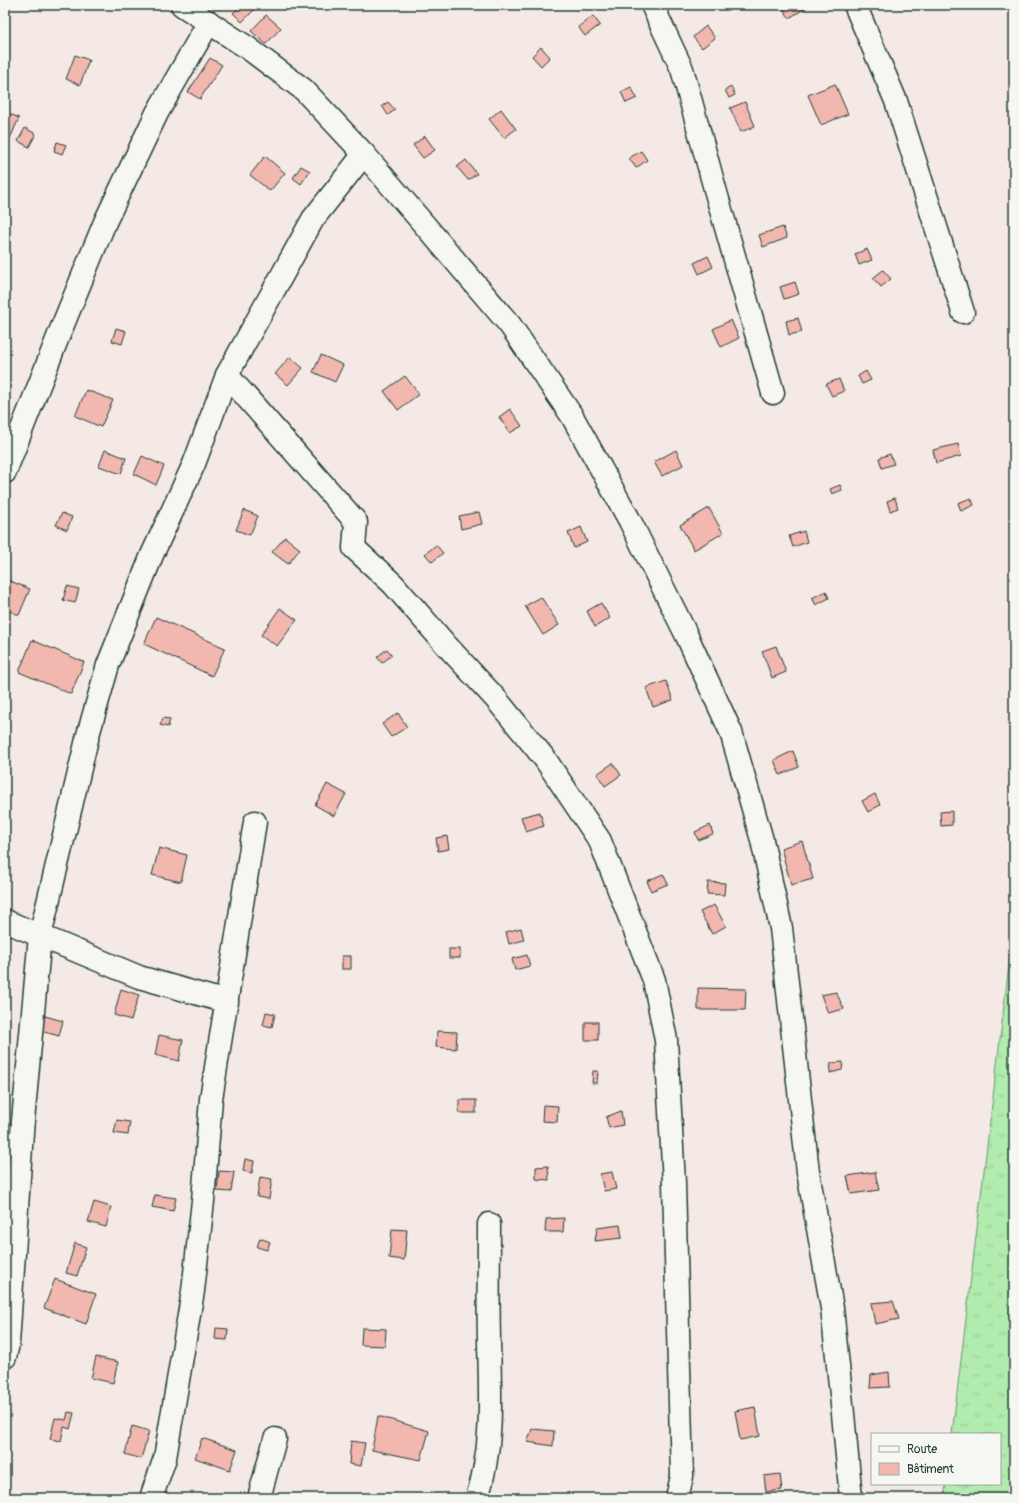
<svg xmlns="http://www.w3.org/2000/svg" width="1019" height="1503" viewBox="0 0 1019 1503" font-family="Pangolin,sans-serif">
  <defs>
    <pattern id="grass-tufts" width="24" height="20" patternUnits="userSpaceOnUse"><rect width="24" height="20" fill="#b2ebae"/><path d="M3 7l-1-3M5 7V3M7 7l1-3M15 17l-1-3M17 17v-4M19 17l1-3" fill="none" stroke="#99ca96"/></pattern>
  </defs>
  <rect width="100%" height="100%" fill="#f5e9e5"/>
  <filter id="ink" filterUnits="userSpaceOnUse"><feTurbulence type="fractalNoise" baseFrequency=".025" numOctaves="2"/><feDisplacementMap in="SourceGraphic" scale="8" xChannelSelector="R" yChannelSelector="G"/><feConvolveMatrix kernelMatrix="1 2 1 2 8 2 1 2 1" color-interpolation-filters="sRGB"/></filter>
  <g filter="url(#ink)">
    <!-- grass -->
    <path fill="url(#grass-tufts)" stroke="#689471" d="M1014 924V1498H944L946 1484H1000V1434H952Z"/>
    <!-- building -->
    <g fill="#f2b7af" stroke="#1f3d34">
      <path d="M242 5H256L258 6 242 22 233 13Z"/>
      <path d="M781 5H804L806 8 789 18Z"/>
      <path d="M266 15 281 28 266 44 251 31Z"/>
      <path d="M593 16 600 25 585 36 578 27Z"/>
      <path d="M706 26 715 38 702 48 693 37Z"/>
      <path d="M541 47 550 57 541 66 532 56Z"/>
      <path d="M75 55 89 60 80 85 66 79Z"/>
      <path d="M210 58 222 65 200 99 188 92Z"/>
      <path d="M835 84 848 114 821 125 808 95Z"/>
      <path d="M631 87 637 98 626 103 621 92Z"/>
      <path d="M731 87 735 95 729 98 725 90Z"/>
      <path d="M388 102 395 110 388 115 382 106Z"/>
      <path d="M745 102 755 126 741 132 730 108Z"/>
      <path d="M501 109 516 129 504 138 489 119Z"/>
      <path d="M6 112 19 118 9 141 5 139Z"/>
      <path d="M25 128 36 134 29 147 18 141Z"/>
      <path d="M425 136 435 150 423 158 413 145Z"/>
      <path d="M57 142 66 145 62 154 54 151Z"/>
      <path d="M641 151 647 160 636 168 629 158Z"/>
      <path d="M265 156 285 173 270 191 250 175Z"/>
      <path d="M466 160 477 174 468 180 457 167Z"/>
      <path d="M301 166 310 171 301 184 293 178Z"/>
      <path d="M783 227 787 238 763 247 759 235Z"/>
      <path d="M867 249 872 260 859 265 855 254Z"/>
      <path d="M708 256 713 267 699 274 694 263Z"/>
      <path d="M883 270 891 279 881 287 873 278Z"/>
      <path d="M795 282 799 294 784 299 780 287Z"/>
      <path d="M798 318 802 332 789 335 786 321Z"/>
      <path d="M731 320 739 338 721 347 713 329Z"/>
      <path d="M116 328 126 331 122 344 112 341Z"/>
      <path d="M321 355 343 365 335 382 313 372Z"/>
      <path d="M290 357 303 368 288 385 275 374Z"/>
      <path d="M866 371 871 380 862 384 858 376Z"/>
      <path d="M405 376 419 394 398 410 384 391Z"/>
      <path d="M839 379 844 391 832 396 826 384Z"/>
      <path d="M86 390 113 400 101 427 75 416Z"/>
      <path d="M510 409 522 426 510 433 499 417Z"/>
      <path d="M958 444 961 456 936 463 933 450Z"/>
      <path d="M105 450 126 458 121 474 99 466Z"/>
      <path d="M676 450 683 465 662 476 654 462Z"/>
      <path d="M890 454 894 464 882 468 879 458Z"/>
      <path d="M142 456 164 466 156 485 134 474Z"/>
      <path d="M840 485 842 490 832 494 830 489Z"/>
      <path d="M895 498 898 508 890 511 887 501Z"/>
      <path d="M971 498 974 505 961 511 958 503Z"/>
      <path d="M709 508 723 533 694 550 680 525Z"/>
      <path d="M244 510 258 516 250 535 236 530Z"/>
      <path d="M479 512 482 524 461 529 459 516Z"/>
      <path d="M62 513 72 517 67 530 56 525Z"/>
      <path d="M581 527 587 542 574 548 568 533Z"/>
      <path d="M804 531 807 542 793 547 789 536Z"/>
      <path d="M285 537 300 549 288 564 272 552Z"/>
      <path d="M436 545 443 553 432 562 425 554Z"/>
      <path d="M5 579 30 589 19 615 5 609Z"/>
      <path d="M67 586 79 589 75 603 63 600Z"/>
      <path d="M826 591 829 598 816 605 812 598Z"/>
      <path d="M541 597 559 625 543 635 525 606Z"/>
      <path d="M601 603 610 618 595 627 587 611Z"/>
      <path d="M280 608 297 620 277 646 261 635Z"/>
      <path d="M156 617 225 648 212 676 144 644Z"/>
      <path d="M32 640 84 662 71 694 19 672Z"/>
      <path d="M776 646 786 672 772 678 762 651Z"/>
      <path d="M387 649 392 655 382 663 377 657Z"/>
      <path d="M666 681 673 700 653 707 646 688Z"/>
      <path d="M398 713 407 727 391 737 382 724Z"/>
      <path d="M163 718 170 719 168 727 160 725Z"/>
      <path d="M793 751 799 767 780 775 774 760Z"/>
      <path d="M613 763 621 775 605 786 597 774Z"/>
      <path d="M327 784 346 794 334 816 315 805Z"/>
      <path d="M875 794 880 805 868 812 862 801Z"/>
      <path d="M952 811V825L941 826 940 812Z"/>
      <path d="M540 812 544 826 526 832 521 817Z"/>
      <path d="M710 825 713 834 698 840 695 832Z"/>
      <path d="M447 836 449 849 438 851 436 838Z"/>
      <path d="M802 841 813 879 791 885 781 848Z"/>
      <path d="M159 848 187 855 181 882 152 875Z"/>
      <path d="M663 874 668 884 651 891 647 881Z"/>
      <path d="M708 882 725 883 724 895 707 894Z"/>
      <path d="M714 905 726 926 712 934 700 912Z"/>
      <path d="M521 928 524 940 509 944 506 932Z"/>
      <rect x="449" y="949" width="11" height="9"/>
      <path d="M527 955 530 966 515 970 512 959Z"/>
      <rect x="342" y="956" width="9" height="13"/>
      <path d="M698 988 746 989 745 1010H698Z"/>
      <path d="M121 989 139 995 131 1020 114 1015Z"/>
      <path d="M836 992 844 1009 828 1013 821 995Z"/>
      <path d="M266 1012 275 1014 272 1027 263 1025Z"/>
      <path d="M45 1016 63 1021 59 1036 41 1031Z"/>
      <rect x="585" y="1022" width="13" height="18"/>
      <path d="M437 1031 457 1032 456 1049 436 1047Z"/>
      <path d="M159 1035 183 1040 179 1061 155 1055Z"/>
      <path d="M843 1062 842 1070 830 1073 831 1063Z"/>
      <path d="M593 1071H598L597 1083H592Z"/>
      <rect x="459" y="1100" width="17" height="13"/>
      <path d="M543 1105 558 1106 557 1122 542 1121Z"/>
      <path d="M621 1111 623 1125 609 1128 606 1117Z"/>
      <path d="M117 1120 130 1122 128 1135 114 1133Z"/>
      <path d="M245 1159 254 1161 252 1173 243 1171Z"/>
      <path d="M548 1166 549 1180 536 1179V1167Z"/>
      <path d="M219 1171 234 1172 231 1192 217 1191Z"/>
      <path d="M612 1172 616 1189 604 1191 600 1174Z"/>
      <path d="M875 1172 879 1190 851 1194 847 1176Z"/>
      <path d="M260 1177 272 1179 269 1199 257 1197Z"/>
      <path d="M155 1195 176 1198 173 1211 152 1207Z"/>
      <path d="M94 1202 111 1207 106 1227 88 1222Z"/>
      <path d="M564 1218 563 1232H545L546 1219Z"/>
      <path d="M620 1225 622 1238 595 1241 597 1228Z"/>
      <path d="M392 1229 407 1230 404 1260 389 1258Z"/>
      <path d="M260 1238 270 1242 267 1250 257 1247Z"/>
      <path d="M75 1243 86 1247 77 1276 66 1273Z"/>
      <path d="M55 1279 96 1294 86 1324 44 1308Z"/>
      <path d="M893 1301 899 1319 875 1324 871 1303Z"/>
      <path d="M216 1328 228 1329 227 1340 215 1339Z"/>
      <path d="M362 1328 386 1329 385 1346 361 1345Z"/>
      <path d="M96 1357 118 1362 113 1383 91 1378Z"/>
      <path d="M889 1372 890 1387 870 1388 871 1375Z"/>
      <path d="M755 1407 760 1436 740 1440 735 1411Z"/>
      <path d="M68 1412 74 1413 70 1429 64 1427 61 1441 50 1439 55 1418 66 1420Z"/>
      <path d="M378 1416 429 1431 421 1460 372 1450Z"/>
      <path d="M132 1426 149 1431 141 1459 125 1454Z"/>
      <path d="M532 1429 554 1431 553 1446 527 1442Z"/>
      <path d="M202 1438 237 1450 230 1470 195 1458Z"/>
      <path d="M351 1441 365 1443 361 1466 349 1464Z"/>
      <path d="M780 1474 782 1490 766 1492 764 1476Z"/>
    </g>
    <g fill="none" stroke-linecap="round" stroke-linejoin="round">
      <!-- minor casing -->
      <g stroke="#1f3d34" stroke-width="25">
        <g id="minor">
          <path d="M182 5 248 48 304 90 364 154 510 325 572 416 630 521 686 634 731 732 762 840 781 928 808 1172 832 1308 843 1414 851 1498"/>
          <path d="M652 5 682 69 715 189 773 393"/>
          <path d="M855 5 896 101 963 312"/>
          <path d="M227 375 356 522 354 548 393 584 447 646 496 699 545 759 600 841 654 980 666 1040 674 1183 682 1476 677 1498"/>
          <path d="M5 472 60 332 105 222 157 113 209 22"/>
          <path d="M5 921 139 977 227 1002"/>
          <path d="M5 1357 8 1344 22 1132 40 936 88 735 108 665 152 555 194 464 227 375 313 219 364 154"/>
          <path d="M151 1498 165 1458 193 1291 203 1201 211 1099 255 822"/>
          <path d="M259 1498 275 1439"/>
          <path d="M477 1498C494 1446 490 1394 489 1340 488 1301 489 1262 489 1224"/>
        </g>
      </g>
      <!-- minor -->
      <use href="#minor" stroke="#f6f6f2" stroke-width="22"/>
    </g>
  </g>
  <!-- margin -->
  <rect width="1019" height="1503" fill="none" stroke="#f6f6f2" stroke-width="20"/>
  <rect x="10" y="10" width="999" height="1483" fill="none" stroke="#1f3d34" stroke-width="1.5" filter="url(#ink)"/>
  <!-- legend -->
  <rect x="871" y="1433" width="130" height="52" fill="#f6f6f2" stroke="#a0aca6"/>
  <rect x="879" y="1446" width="20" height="6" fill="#f6f6f2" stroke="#a0aca6"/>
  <text x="907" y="1453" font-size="12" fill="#1f3d34">Route</text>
  <rect x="879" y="1463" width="20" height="12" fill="#f2b7af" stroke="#a0aca6"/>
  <text x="907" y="1473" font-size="12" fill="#1f3d34">Bâtiment</text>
</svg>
